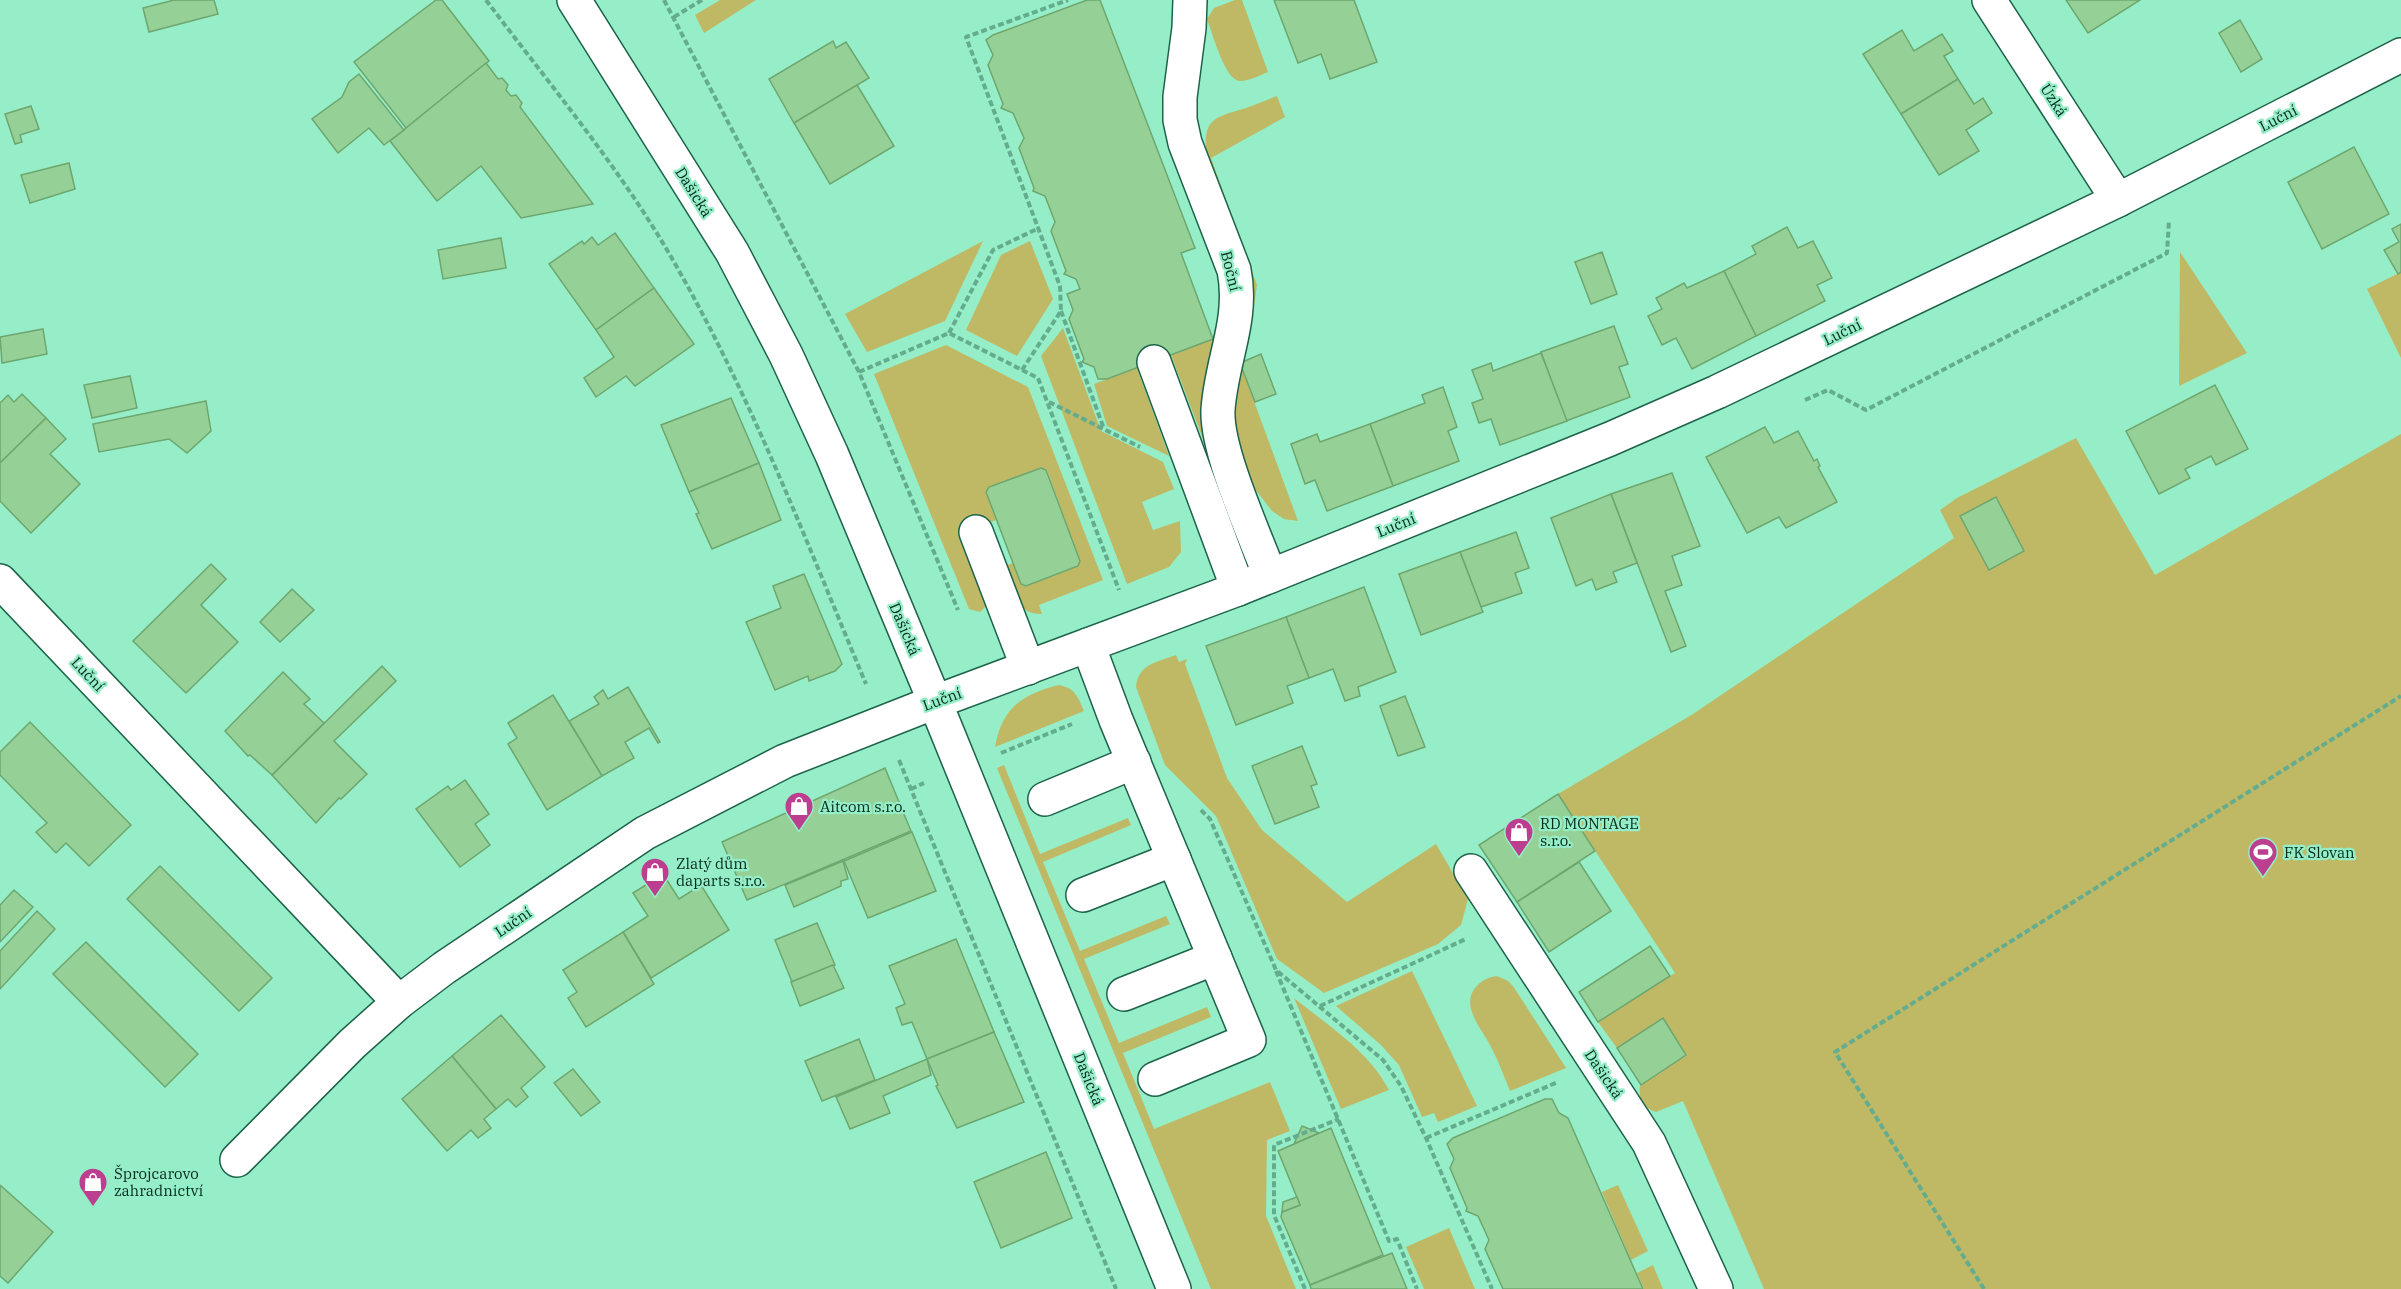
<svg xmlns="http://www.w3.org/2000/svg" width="2401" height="1289" viewBox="0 0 2401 1289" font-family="'IBM Plex Serif',serif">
  <rect width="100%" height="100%" fill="#95eec7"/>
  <!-- green -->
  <g fill="#bfb966">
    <path d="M720 0H756L704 33 695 15Z"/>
    <path d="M1235 0H1242L1268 72C1260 75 1249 81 1240 81 1225 81 1212 32 1207 19L1214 8Z"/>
    <path d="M1277 96 1285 117 1211 158 1257 285 1249 342 1240 363 1298 521 1284 519 1272 511 1255 489 1242 454 1236 429 1235 406 1240 363 1239 243 1206 150C1204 123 1212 118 1236 111 1250 107 1264 101 1277 96Z"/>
    <path d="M983 241 945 321 867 352 845 314Z"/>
    <path d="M1030 241 1053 299 1017 356 966 330 1001 255Z"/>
    <path d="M2180 252 2247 353 2179 386Z"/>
    <path d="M2401 272V358L2367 289Z"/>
    <path d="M1063 328 1101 431 1163 462 1174 489 1142 502 1153 530 1180 521 1181 552 1169 567 1127 584 1041 356Z"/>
    <path d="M1214 339 1207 404 1227 502 1171 355Z"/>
    <path d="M946 345 1028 387 1103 580 1039 605 1042 614C1015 615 1011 587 1003 567L1013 563 1021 584 1026 586 1078 566 1080 561 1047 470 1041 468 989 487 986 492 996 520 963 534 987 605 980 612 969 609 874 374Z"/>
    <path d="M1137 368 1169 456 1107 426 1094 384Z"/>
    <path d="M2401 434V1289H1764L1683 1101 1656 1112C1643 1108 1638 1099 1640 1086L1686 1054 1663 1018 1617 1048 1598 1022 1675 973 1558 794 1693 714 1954 538 1940 510 1957 498 2076 438 2155 575Z"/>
    <path d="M1176 655 1179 662 1187 659 1185 664 1227 778 1262 830 1347 902 1436 844 1468 899 1461 925 1438 944 1324 993 1277 959 1216 816 1165 765 1136 687C1138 664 1157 662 1176 655Z"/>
    <path d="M1059 685C1075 688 1078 697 1084 711L995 747C1002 708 1022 694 1059 685Z"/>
    <path d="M1004 765 1040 854 1128 818 1131 825 1043 862 1080 951 1166 916 1170 924 1084 959 1119 1043 1207 1007 1211 1017 1123 1053 1154 1129 1270 1082 1290 1131 1267 1140 1266 1216 1296 1289H1211L997 768Z"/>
    <path d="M1412 971 1477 1106 1438 1122 1434 1113 1422 1117 1399 1065 1381 1045 1336 1006Z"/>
    <path d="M1497 976 1508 981 1513 986 1566 1068 1510 1091C1504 1077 1499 1062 1492 1049 1486 1036 1476 1025 1472 1012 1465 994 1479 978 1497 976Z"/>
    <path d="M1294 998C1327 1025 1369 1051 1389 1090L1341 1109Z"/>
    <path d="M1618 1185 1648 1251 1631 1260 1602 1192Z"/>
    <path d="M1449 1228 1475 1289H1424L1406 1247Z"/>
    <path d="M1653 1265 1663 1289H1644L1637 1273Z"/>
  </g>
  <!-- building -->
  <g fill="#95d096" stroke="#6da76f" stroke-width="1.5">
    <path d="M174 0H214L218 14 149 32 143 8Z"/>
    <path d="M436 0H442L489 61 406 128 354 62Z"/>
    <path d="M1087 0H1100L1195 248 1181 253 1213 339 1107 379H1098L1094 367 1082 362 1084 359 1069 319 1073 310 1067 294 1080 289 1076 279 1064 274 1066 271 1051 231 1055 222 1045 196 1033 191 1034 188 1019 148 1024 138 1013 113 1001 108 1003 104 988 65 993 55 986 40 993 35Z"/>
    <path d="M1274 0H1354L1377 62 1330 79 1321 54 1298 63Z"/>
    <path d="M2066 0H2140L2088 33Z"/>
    <path d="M2240 20 2262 59 2241 72 2219 33Z"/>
    <path d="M1902 30 1914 51 1942 34 1953 51 1944 56 1958 79 1901 114 1863 54Z"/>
    <path d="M833 41 836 48 846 42 869 78 794 123 769 79Z"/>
    <path d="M486 63 498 79 502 78 508 85 506 90 511 96 516 95 522 103 520 107 593 204 521 218 481 166 437 201 390 141Z"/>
    <path d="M359 74 404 130 384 145 369 128 338 153 312 119 342 97 349 82Z"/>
    <path d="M1958 79 1974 104 1983 98 1992 113 1966 130 1979 151 1939 175 1901 114Z"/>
    <path d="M857 85 894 146 830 184 794 123Z"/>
    <path d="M31 106 39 129 20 135 22 142 15 144 5 114Z"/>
    <path d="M2354 147 2389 214 2322 249 2288 182Z"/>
    <path d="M69 163 75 189 30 203 21 175Z"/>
    <path d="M2401 224V272L2398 274 2384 250 2399 242 2392 229Z"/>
    <path d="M1787 227 1798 248 1813 241 1832 278 1817 285 1825 301 1756 336 1724 271 1756 254 1752 246Z"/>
    <path d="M615 233 654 288 596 330 549 264 582 241 584 244 592 237 598 245Z"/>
    <path d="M501 238 506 268 443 279 438 250Z"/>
    <path d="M1602 252 1617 294 1591 304 1575 262Z"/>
    <path d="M1724 271 1756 336 1692 369 1676 338 1662 345 1648 316 1662 309 1656 298 1684 283 1687 288Z"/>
    <path d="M654 288 694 344 635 386 626 376 596 397 584 378 614 357 596 330Z"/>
    <path d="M1614 326 1628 364 1619 367 1630 397 1566 421 1541 352Z"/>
    <path d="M43 329 47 354 2 363 0 337Z"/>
    <path d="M1541 353 1567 421 1500 445 1491 419 1479 423 1472 403 1483 399 1472 370 1491 363 1493 371Z"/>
    <path d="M1261 354 1276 394 1255 402 1240 363Z"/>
    <path d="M130 376 137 408 92 418 84 385Z"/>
    <path d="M2215 385 2248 449 2216 465 2211 456 2185 469 2190 478 2159 494 2126 431Z"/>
    <path d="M1443 387 1457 427 1448 431 1459 461 1393 486 1370 424 1425 403 1422 395Z"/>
    <path d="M22 394 46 418 0 463V403L8 395 14 402Z"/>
    <path d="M731 398 759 463 689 492 661 425Z"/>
    <path d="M206 401 211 431 187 453 169 439 99 452 93 424Z"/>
    <path d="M46 418 66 439 50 454 80 484 31 533 0 501V463Z"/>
    <path d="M1370 424 1393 486 1327 511 1315 480 1305 484 1291 444 1317 434 1320 442Z"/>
    <path d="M1765 427 1774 443 1798 431 1814 461 1817 459 1820 466 1818 467 1837 502 1786 528 1779 517 1747 533 1706 457Z"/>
    <path d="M759 463 781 520 712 549 696 514 699 513 689 492Z"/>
    <path d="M1041 468 1046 470 1080 561 1078 566 1026 586 1021 584 986 492 989 487Z"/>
    <path d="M1672 473 1700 546 1672 556 1682 585 1665 591 1686 646 1671 652 1611 494Z"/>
    <path d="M1611 494 1637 563 1613 572 1617 582 1596 590 1592 579 1576 586 1551 518Z"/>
    <path d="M1996 497 2024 551 1989 570 1960 516Z"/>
    <path d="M1516 532 1529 568 1515 573 1522 593 1481 607 1460 552Z"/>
    <path d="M1460 552 1483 612 1421 635 1399 574Z"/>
    <path d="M211 564 226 579 201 605 238 642 186 693 133 641Z"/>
    <path d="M804 574 842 664 835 671 809 681 808 676 775 690 746 622 781 608 773 586Z"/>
    <path d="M1364 587 1396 672 1358 687 1360 696 1345 701 1333 669 1309 678 1286 617Z"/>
    <path d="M292 589 314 610 280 642 260 622Z"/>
    <path d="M1286 617 1309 678 1287 686 1293 703 1236 725 1206 646Z"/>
    <path d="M382 666 396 681 334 741 367 774 341 799 339 798 316 823 272 775Z"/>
    <path d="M283 672 310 699 304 704 324 723 272 775 250 755 248 756 225 731Z"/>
    <path d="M628 687 660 742 658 743 649 728 625 742 634 758 602 776 569 721 599 704 594 697 603 690 608 699Z"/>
    <path d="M553 695 602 776 547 810 508 744 517 738 508 723Z"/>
    <path d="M1405 696 1425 747 1398 756 1380 706Z"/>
    <path d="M30 722 131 825 89 866 66 843 56 853 36 832 47 823 0 775V752Z"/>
    <path d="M1302 746 1317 784 1311 786 1319 807 1275 824 1252 766Z"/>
    <path d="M885 768 911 831 747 900 722 842Z"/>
    <path d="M465 780 489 814 475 824 490 845 460 867 416 809 448 786 451 790Z"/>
    <path d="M1558 794 1595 851 1517 902 1479 845Z"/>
    <path d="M912 832 936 891 868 918 844 861Z"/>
    <path d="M843 861 848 879 841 881V886L794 907 785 885Z"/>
    <path d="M1579 862 1611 911 1549 952 1517 902Z"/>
    <path d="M160 866 272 978 239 1011 127 899Z"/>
    <path d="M663 874 679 899 701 885 729 930 651 978 623 932 648 916 633 893Z"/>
    <path d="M14 890 33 907 0 942V905Z"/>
    <path d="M37 911 55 929 0 989V951Z"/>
    <path d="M817 923 835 965 792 982 775 940Z"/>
    <path d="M623 932 654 984 586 1027 568 998 577 992 563 970Z"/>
    <path d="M956 939 994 1032 927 1059 912 1022 902 1025 896 1008 905 1004 889 966Z"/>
    <path d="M86 942 198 1054 165 1087 53 974Z"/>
    <path d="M1650 946 1670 976 1598 1022 1579 992Z"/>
    <path d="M833 965 844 988 800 1006 791 982Z"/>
    <path d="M501 1015 545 1067 521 1088 528 1097 516 1107 508 1099 496 1109 452 1056Z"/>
    <path d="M1663 1018 1686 1055 1641 1085 1617 1048Z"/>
    <path d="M994 1032 1024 1102 957 1128 936 1086 938 1085 927 1059Z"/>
    <path d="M859 1039 875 1080 822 1101 805 1061Z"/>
    <path d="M452 1056 496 1109 484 1119 491 1128 478 1138 471 1130 447 1151 402 1099Z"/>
    <path d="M927 1059 931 1075 883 1096 890 1113 850 1129 836 1097Z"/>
    <path d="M573 1069 600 1102 581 1116 554 1083Z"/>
    <path d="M1545 1099H1552L1559 1113 1568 1118 1643 1289H1503L1485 1249 1489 1240 1478 1216 1466 1211 1467 1208 1450 1168 1454 1159 1447 1144 1453 1138Z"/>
    <path d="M1302 1126 1319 1133 1294 1144Z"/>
    <path d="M1331 1128 1383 1255 1310 1285 1281 1217 1282 1212 1300 1205 1278 1151Z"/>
    <path d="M1046 1152 1072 1218 1001 1248 974 1182Z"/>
    <path d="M0 1185 53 1232 8 1283 0 1276Z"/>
    <path d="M1297 1197 1300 1205 1282 1212 1283 1202Z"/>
    <path d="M1392 1253 1407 1289H1311L1310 1285Z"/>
  </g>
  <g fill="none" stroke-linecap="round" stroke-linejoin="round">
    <!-- minor casing -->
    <g stroke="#1d634a" stroke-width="36">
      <g id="minor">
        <path d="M1190 0 1189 28 1180 97V120L1185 143 1234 270C1244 320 1221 361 1218 410 1216 451 1255 535 1270 576"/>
        <path d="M1989 0 2118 200"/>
        <path d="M1154 362 1238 589"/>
        <path d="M976 532 1028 668"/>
        <path d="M0 581 399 1002"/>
        <path d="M1088 645 1116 720 1249 1040 1155 1079"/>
        <path d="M1045 799 1134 762"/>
        <path d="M1471 871 1649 1143 1716 1289"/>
        <path d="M1083 895 1174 859"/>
        <path d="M1124 994 1215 958"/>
        <path d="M237 1160 352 1044 399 1002 444 968 645 833 785 761 935 702 1238 589 1610 439 1717 392 2118 200 2401 55"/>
      </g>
    </g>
    <!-- major casing -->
    <g stroke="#1d634a" stroke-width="36">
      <path id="major" d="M574 0 732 252 786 355 832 455 935 702 1174 1289"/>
    </g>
    <!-- path -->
    <g stroke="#64ac8e" stroke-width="4" stroke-dasharray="6 3" stroke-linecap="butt">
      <path d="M486 0C550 85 621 169 674 262 751 396 806 541 866 684"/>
      <path d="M664 0 859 372 958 610"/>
      <path d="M674 17 702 0"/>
      <path d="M1061 311 1104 429"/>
      <path d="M949 333 993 250 1039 228"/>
      <path d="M1022 370 1061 311 1060 286 966 37 1068 0"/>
      <path d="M859 372 949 333 1038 378 1119 590"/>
      <path d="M1805 400 1828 390 1866 410 2167 253 2169 220"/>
      <path d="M1049 402 1140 447"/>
      <path d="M1001 753 1072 724"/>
      <path d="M899 760 1116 1289"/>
      <path d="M911 789 924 783"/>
      <path d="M1201 810 1210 819 1276 970 1383 1060 1401 1086 1426 1138 1492 1289"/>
      <path d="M1276 971 1389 1241 1397 1239 1417 1289"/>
      <path d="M1320 1006 1466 939"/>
      <path d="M1426 1138 1558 1082"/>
      <path d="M1305 1289 1274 1215V1145L1339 1119"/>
      <path d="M1984 1289 1835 1052 2401 696"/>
    </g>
    <!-- minor -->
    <use href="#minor" stroke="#fff" stroke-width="33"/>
    <!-- major -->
    <use href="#major" stroke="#fff" stroke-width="33"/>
  </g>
  <!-- icons -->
  <defs>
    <g id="shop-pin" transform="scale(1.5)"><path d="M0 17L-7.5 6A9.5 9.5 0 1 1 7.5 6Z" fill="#bc3f8f" stroke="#95eec7"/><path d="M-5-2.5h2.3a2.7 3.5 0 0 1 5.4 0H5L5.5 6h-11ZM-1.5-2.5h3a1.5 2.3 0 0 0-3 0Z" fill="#fff"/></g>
    <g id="stadium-pin" transform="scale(1.5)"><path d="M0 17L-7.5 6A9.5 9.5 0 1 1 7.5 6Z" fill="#bc3f8f" stroke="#95eec7"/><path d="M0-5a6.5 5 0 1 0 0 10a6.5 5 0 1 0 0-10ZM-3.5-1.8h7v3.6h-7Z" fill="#fff"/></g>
  </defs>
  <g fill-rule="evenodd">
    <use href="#shop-pin" x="799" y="806"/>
    <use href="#shop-pin" x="1519" y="832"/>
    <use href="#stadium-pin" x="2263" y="852"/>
    <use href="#shop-pin" x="655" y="872"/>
    <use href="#shop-pin" x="93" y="1182"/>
  </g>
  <g text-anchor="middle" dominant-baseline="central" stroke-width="4.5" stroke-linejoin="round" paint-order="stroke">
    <!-- street labels -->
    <g font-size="15" fill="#042b1e" stroke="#95eec7">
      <text transform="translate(2054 100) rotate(57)">Úzká</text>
      <text transform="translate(2278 118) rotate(-27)">Luční</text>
      <text transform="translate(694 192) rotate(58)">Dašická</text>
      <text transform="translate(1231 271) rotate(76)">Boční</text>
      <text transform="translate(1842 332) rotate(-26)">Luční</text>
      <text transform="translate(1396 525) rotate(-22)">Luční</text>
      <text transform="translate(905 629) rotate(67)">Dašická</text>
      <text transform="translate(88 674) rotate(47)">Luční</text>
      <text transform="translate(942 699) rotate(-20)">Luční</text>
      <text transform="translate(513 922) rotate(-34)">Luční</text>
      <text transform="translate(1604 1074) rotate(56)">Dašická</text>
      <text transform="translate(1089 1079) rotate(68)">Dašická</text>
    </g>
    <!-- poi labels -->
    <g font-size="15" fill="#042b1e" stroke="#95eec7" text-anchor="start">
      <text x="820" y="806">Aitcom s.r.o.</text>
      <text x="1540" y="823">RD MONTAGE<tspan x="1540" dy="17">s.r.o.</tspan></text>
      <text x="2284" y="852">FK Slovan</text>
      <text x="676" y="863">Zlatý dům<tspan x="676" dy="17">daparts s.r.o.</tspan></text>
      <text x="114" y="1173">Šprojcarovo<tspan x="114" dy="17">zahradnictví</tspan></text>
    </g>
  </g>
</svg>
